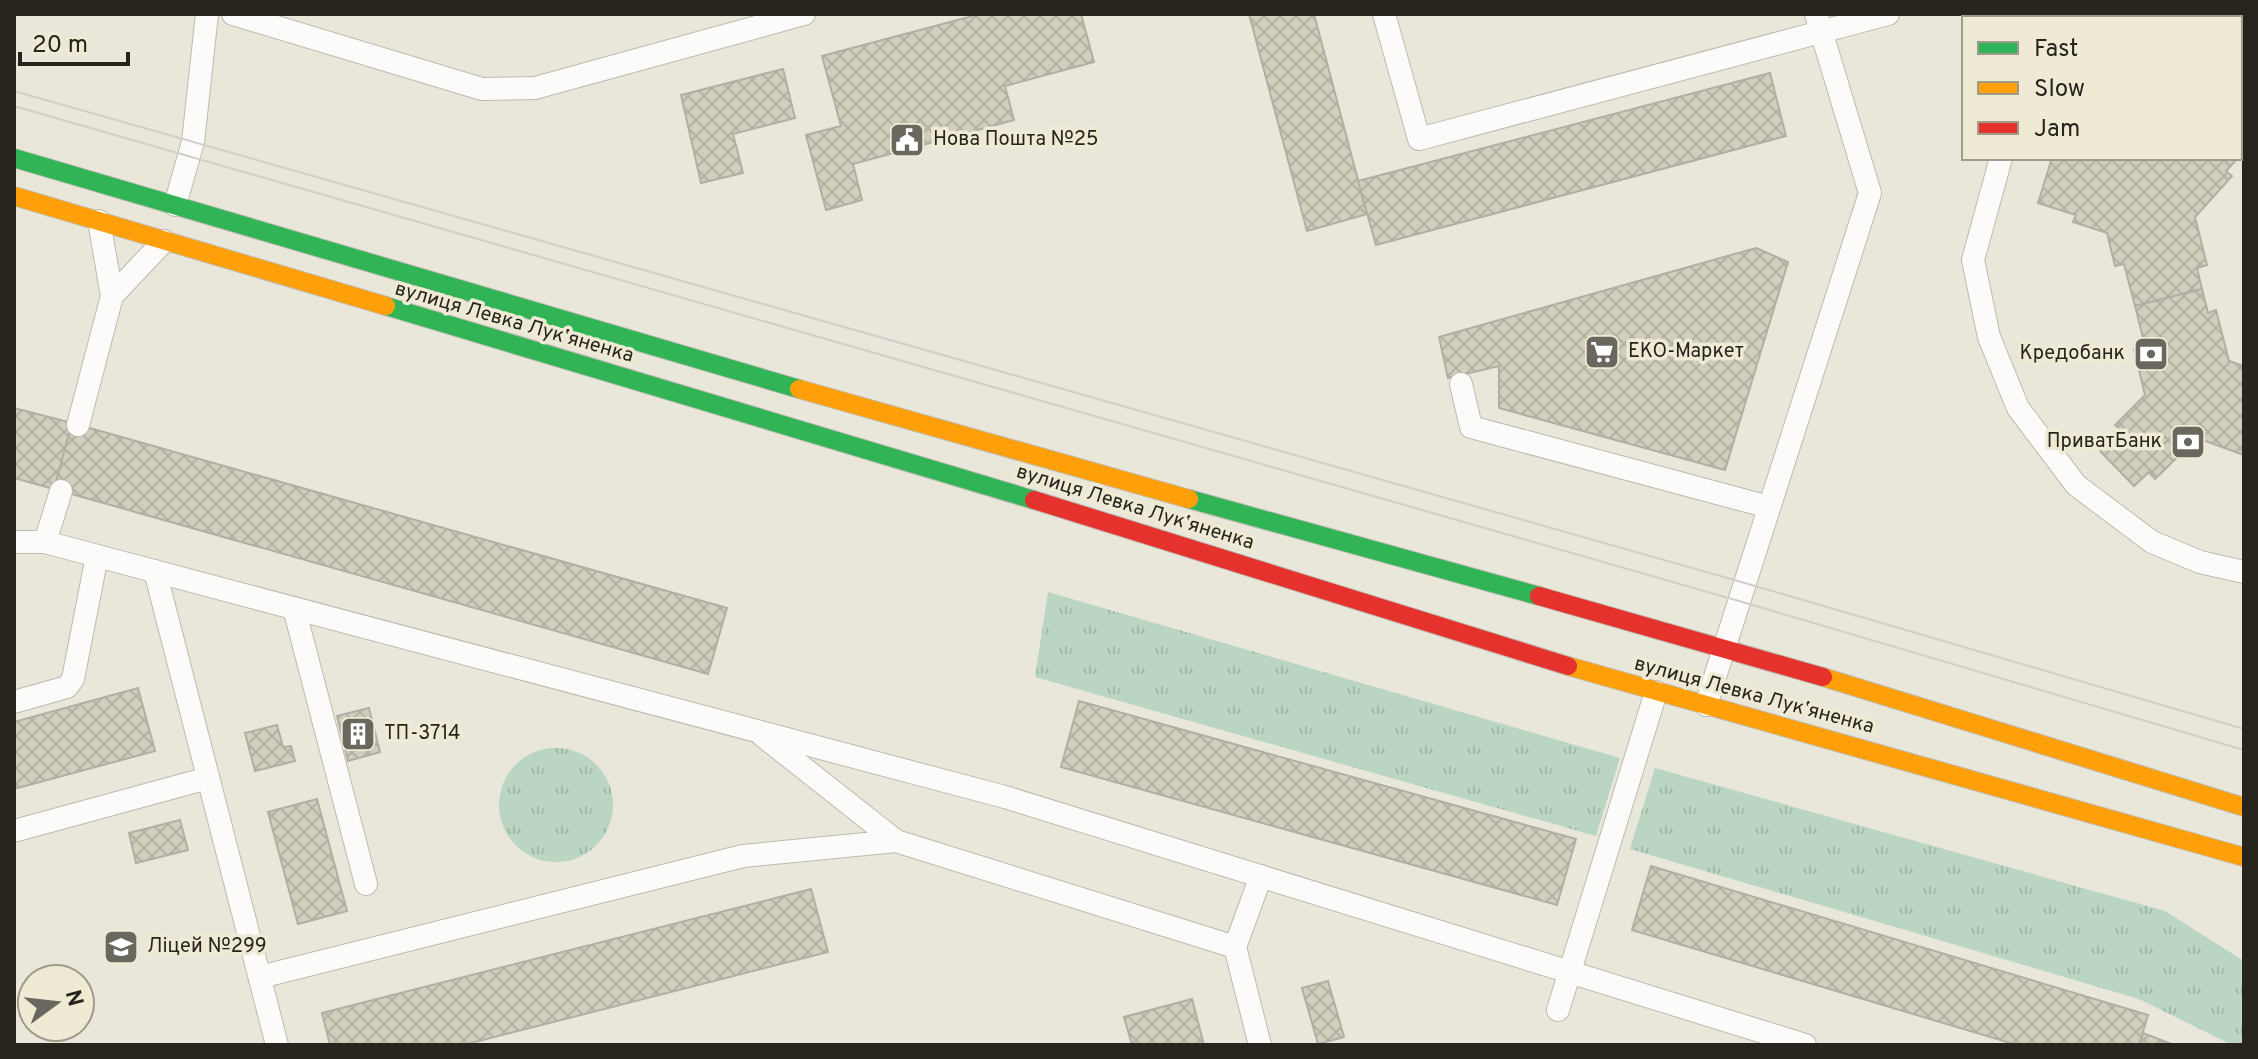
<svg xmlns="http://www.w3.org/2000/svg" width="2258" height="1059" viewBox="0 0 2258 1059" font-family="Overpass,sans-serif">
  <defs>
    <pattern id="grass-tufts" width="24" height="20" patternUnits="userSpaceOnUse" patternTransform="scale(2)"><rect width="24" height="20" fill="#bad6c3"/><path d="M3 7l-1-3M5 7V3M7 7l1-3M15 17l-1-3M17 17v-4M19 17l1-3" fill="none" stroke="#a0b8a7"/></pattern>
    <pattern id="building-cross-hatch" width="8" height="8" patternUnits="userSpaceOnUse" patternTransform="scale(2)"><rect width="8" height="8" fill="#d2cebe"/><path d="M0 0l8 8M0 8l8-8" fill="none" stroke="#b4b1a3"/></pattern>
  </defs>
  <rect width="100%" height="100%" fill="#e9e6da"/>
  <!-- grass -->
  <g fill="url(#grass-tufts)">
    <path d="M1048 592 1620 758 1596 836 1035 677Z"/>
    <circle cx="556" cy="805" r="57"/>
    <path d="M1655 768 2165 911 2244 961V1045H2232L2139 999 1630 849Z"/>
  </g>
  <!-- building -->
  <g fill="url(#building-cross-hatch)" stroke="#b1aea6" stroke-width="2">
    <path d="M980 14H1081L1094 62 1005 86 1014 120 853 164 862 200 826 210 806 135 841 126 822 56Z"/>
    <path d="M1249 14H1314L1367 214 1307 231Z"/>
    <path d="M783 69 795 118 733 134 743 173 701 183 681 95Z"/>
    <path d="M1770 73 1786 136 1376 245 1358 181Z"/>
    <path d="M2052 158H2238L2226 171 2232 176 2195 217 2207 265 2197 268 2202 289 2135 306 2124 264 2115 266 2107 233 2073 222 2076 215 2038 203Z"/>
    <path d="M1756 248 1788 262 1725 470 1499 408V366L1448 378 1439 337Z"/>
    <path d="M2202 289 2208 313 2216 310 2229 361 2244 366V455L2197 438 2155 479 2149 472 2134 486 2100 451 2122 431 2115 425 2145 395 2134 349 2145 346 2135 306Z"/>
    <path d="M14 408 72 423 54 489 14 478Z"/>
    <path d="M72 423 727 608 708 674 54 489Z"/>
    <path d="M138 688 155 751 14 789V722Z"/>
    <path d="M1079 701 1576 839 1557 905 1061 767Z"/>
    <path d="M369 708 380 752 348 761 337 716Z"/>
    <path d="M277 725 283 747 291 746 295 761 255 771 245 733Z"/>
    <path d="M317 799 347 911 298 924 268 812Z"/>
    <path d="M180 820 188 850 136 863 129 833Z"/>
    <path d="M1651 866 2148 1015 2139 1045H2017L1632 930Z"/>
    <path d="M811 889 828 952 463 1045H330L322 1013Z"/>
    <path d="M1328 981 1344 1037 1318 1044 1302 988Z"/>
    <path d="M1192 999 1204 1045H1132L1124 1017Z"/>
    <path d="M2143 1033 2174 1045H2139Z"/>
  </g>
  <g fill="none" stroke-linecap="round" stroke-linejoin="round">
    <!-- lane casing -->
    <g stroke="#bcbab1" stroke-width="24">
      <g id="lane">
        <path d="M233 14 482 89 535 88 804 14"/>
        <path d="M1384 14 1419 139 1888 14"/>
        <path d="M2039 18 2040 14"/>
        <path d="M2001 158 1973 260 1989 337 2018 408 2076 485 2152 542 2200 562 2244 572"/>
        <path d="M175 205 193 142 207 14"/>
        <path d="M112 296 164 241"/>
        <path d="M1461 384 1471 427 1769 507"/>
        <path d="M78 425 112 296 99 221"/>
        <path d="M14 542H45L1005 797 1805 1045"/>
        <path d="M45 542 61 491"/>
        <path d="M155 571 277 1045"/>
        <path d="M294 608 366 884"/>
        <path d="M14 702 67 687 73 679 97 556"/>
        <path d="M1706 705 1870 193 1816 14"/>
        <path d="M763 736 896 841 1235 947"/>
        <path d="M14 831 208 778"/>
        <path d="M260 977 743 856 896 841"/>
        <path d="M1558 1010 1656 692"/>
        <path d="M1260 1045 1235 947 1261 876"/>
      </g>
    </g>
    <!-- fast casing -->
    <g stroke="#bcbab1" stroke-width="20">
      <g id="fast">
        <path d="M14 158 799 389"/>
        <path d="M386 306 1034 500"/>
        <path d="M1189 499 1539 596"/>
      </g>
    </g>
    <!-- slow casing -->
    <g stroke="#bcbab1" stroke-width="20">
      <g id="slow">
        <path d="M14 196 386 306"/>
        <path d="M799 389 1189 499"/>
        <path d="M1568 666 2244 857"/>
        <path d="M1823 677 2244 807"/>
      </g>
    </g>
    <!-- jam casing -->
    <g stroke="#bcbab1" stroke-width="20">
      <g id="jam">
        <path d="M1034 500 1568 666"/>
        <path d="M1539 596 1823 677"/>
      </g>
    </g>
    <!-- lane -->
    <use href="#lane" stroke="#fcfbf9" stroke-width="22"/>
    <!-- fast -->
    <use href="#fast" stroke="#30b455" stroke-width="18"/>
    <!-- slow -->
    <use href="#slow" stroke="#ff9f0a" stroke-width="18"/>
    <!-- jam -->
    <use href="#jam" stroke="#e5322d" stroke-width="18"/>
    <!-- tram -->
    <g stroke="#d0cecb" stroke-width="2">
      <path d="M14 91 1745 583 2244 729"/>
      <path d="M14 106 1739 601 2244 750"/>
    </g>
  </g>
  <!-- icons -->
  <defs>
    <g id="civic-square" transform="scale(1.8)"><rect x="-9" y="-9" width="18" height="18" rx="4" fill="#6a685e" stroke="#efead4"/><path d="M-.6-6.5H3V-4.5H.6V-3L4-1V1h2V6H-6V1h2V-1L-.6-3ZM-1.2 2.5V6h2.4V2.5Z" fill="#fff"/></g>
    <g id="supermarket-square" transform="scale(1.8)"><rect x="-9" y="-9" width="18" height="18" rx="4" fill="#6a685e" stroke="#efead4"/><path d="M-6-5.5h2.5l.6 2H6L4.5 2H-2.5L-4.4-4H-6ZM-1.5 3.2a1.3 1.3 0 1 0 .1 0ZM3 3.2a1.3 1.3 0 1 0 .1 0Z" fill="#fff"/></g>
    <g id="bank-square" transform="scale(1.8)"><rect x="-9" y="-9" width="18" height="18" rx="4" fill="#6a685e" stroke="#efead4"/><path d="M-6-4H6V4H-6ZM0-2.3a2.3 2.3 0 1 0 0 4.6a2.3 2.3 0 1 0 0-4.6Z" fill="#fff"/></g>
    <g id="building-square" transform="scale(1.8)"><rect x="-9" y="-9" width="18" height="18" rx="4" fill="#6a685e" stroke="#efead4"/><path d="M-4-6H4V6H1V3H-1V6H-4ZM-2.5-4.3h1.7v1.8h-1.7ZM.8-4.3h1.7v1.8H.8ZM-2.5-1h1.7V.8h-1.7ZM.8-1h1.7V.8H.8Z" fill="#fff"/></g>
    <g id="school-square" transform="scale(1.8)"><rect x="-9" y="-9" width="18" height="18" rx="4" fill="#6a685e" stroke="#efead4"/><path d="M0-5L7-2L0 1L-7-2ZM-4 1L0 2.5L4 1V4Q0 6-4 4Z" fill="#fff"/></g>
  </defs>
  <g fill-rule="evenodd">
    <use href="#civic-square" x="907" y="140"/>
    <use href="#supermarket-square" x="1602" y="352"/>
    <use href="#bank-square" x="2151" y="354"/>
    <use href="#bank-square" x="2188" y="442"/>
    <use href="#building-square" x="358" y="734"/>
    <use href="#school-square" x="121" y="947"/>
  </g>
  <g text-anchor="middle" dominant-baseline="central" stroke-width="7" stroke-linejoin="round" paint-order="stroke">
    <!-- poi labels -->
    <g font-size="20" fill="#26241c" stroke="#efead4" text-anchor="start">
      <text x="933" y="140">Нова Пошта №25</text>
      <text x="1628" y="352">ЕКО-Маркет</text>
      <text x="2125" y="354" text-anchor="end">Кредобанк</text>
      <text x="2162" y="442" text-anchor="end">ПриватБанк</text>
      <text x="384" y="734">ТП-3714</text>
      <text x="147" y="947">Ліцей №299</text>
    </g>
    <!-- street labels -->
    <g font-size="20" fill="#26241c" stroke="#efead4">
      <text transform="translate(514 323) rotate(16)">вулиця Левка Лукʼяненка</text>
      <text transform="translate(1135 508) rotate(17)">вулиця Левка Лукʼяненка</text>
      <text transform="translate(1754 696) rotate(15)">вулиця Левка Лукʼяненка</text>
    </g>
  </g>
  <!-- border -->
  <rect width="2258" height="1059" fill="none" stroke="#26241c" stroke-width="32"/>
  <!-- legend -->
  <rect x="1962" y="16" width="280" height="144" fill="#efead4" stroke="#9f9b8a" stroke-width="2"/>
  <rect x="1978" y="42" width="40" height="12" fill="#30b455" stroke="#9f9b8a" stroke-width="2"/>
  <text x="2034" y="56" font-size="24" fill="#26241c">Fast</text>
  <rect x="1978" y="82" width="40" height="12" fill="#ff9f0a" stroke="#9f9b8a" stroke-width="2"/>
  <text x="2034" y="96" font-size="24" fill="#26241c">Slow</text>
  <rect x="1978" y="122" width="40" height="12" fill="#e5322d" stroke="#9f9b8a" stroke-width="2"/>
  <text x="2034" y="136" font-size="24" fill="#26241c">Jam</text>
  <!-- north arrow -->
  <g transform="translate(56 1003) rotate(75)"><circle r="38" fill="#efead4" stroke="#9f9b8a" stroke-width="2"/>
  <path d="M0-6L14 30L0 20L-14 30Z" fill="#6a685e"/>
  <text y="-12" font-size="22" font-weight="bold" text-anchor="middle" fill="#26241c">N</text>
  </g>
  <!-- scale -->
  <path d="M20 52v12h108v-12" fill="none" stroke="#26241c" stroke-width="4"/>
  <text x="32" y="52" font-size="24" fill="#26241c" stroke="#efead4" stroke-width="6" paint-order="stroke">20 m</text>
</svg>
